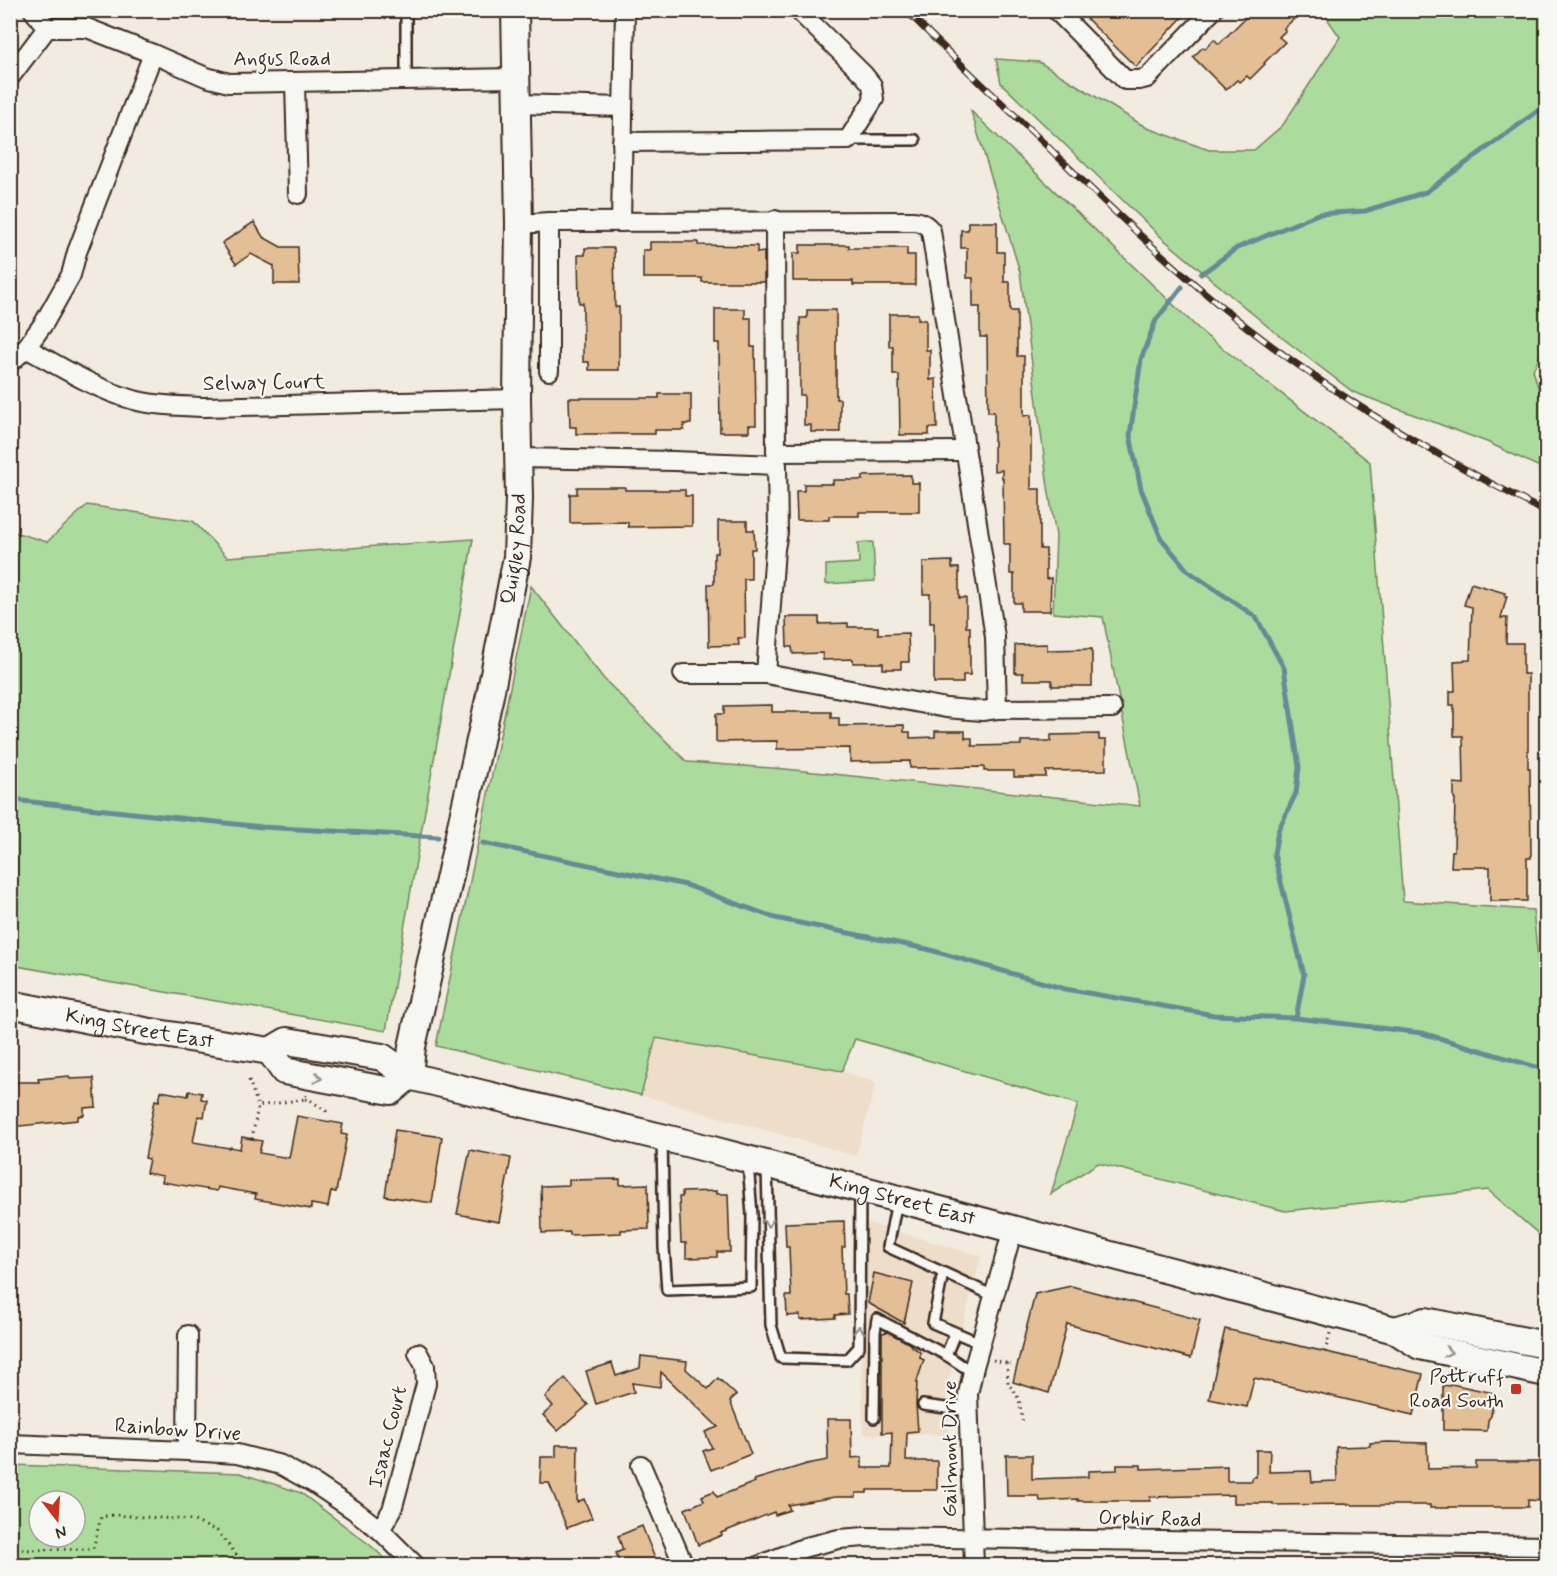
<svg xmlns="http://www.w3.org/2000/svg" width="1557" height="1576" viewBox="0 0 1557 1576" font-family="Mynerve,sans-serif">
  <rect width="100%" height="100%" fill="#f2ebdf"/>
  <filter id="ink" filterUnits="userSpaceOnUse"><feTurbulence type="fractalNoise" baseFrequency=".0167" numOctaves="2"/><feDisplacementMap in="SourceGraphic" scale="12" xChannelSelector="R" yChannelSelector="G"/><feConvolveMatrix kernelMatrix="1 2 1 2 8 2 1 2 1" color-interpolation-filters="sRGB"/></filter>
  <g filter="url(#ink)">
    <!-- built -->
    <g fill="#eedec9">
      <path d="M656 1038 842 1071 876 1083 856 1156 641 1095Z"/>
      <path d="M858 1220 981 1256 946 1391 949 1435 863 1434Z"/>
    </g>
    <!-- green -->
    <g fill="#abdc9d" stroke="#73835e" stroke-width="1.5" fill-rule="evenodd">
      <path d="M1322 11H1546V344L1533 370 1546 414V470L1487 442 1353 392 1272 330 1162 238 1001 83 996 59 1039 62 1147 128 1156 131 1209 150H1254L1283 125 1340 37Z"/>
      <path d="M971 111 1204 334 1370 462 1403 901 1533 910 1544 1020H1546V1248L1542 1237 1488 1190 1285 1211 1098 1163 1051 1194 1078 1104 855 1039 842 1071 656 1038 641 1095 436 1046 531 586 604 679 687 762 785 769 1140 806 1103 617 1053 613 1056 536 1048 487 1020 272Z"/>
      <path d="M87 505 193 521 227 557 473 539 386 1031 11 965V531L47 542Z"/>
      <path d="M873 542 875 581 826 584V565L859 563 858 543Z"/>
      <path d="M11 1465 240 1473 301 1493 370 1545 392 1565H11ZM39 1501H75V1537H39Z"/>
    </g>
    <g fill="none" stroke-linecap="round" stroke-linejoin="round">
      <!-- stream -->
      <g stroke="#678a96" stroke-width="5">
        <path d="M1201 274 1237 248 1318 214 1365 211 1426 192 1546 105"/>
        <path d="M1182 287 1156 320 1141 359 1130 435 1141 489 1161 538 1188 571 1256 617 1284 668 1299 767 1296 793 1278 831 1274 854 1304 975 1296 1018"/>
        <path d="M10 797 23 801 262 827 438 837"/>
        <path d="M483 843 686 885 775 918 927 949 1065 989 1214 1015 1296 1018 1422 1033 1546 1070"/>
      </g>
    </g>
    <!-- building -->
    <g fill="#e4be95" stroke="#3b2a1e" stroke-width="1.5">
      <path d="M1093 10H1189L1136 67 1086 18Z"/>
      <path d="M1253 10H1285L1294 19 1284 28 1285 31 1279 37 1285 42 1264 63 1265 64 1250 79 1247 76 1240 82 1237 80 1226 90 1193 57 1203 47 1205 49 1214 39 1219 44Z"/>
      <path d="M254 222 263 237 281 247H298L299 284H274V266L251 254 236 264 222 243Z"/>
      <path d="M968 222H997V252H1004V282H1010V311H1017V356H1024V416L1031 415V489H1040V549H1046V579L1051 578 1050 611H1021V603H1014V574H1010V544H1004L1003 478H1002V470L994 471V412H988L987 337H980V307H973V278H967V248H961V230H968Z"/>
      <path d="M650 242H698V245L757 246V253L764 252V282H702V278H643V250H650Z"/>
      <path d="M800 245H849V248H907V255H915V285H853V281H793V253H800Z"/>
      <path d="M585 248H614L615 307H619V370H589V362H583V303H579L578 255H585Z"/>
      <path d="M715 309H745V318H751V347H755L756 425H749V432H720L719 343H715Z"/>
      <path d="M807 310H836V399H840V432H811V425H804V395H800V318H807Z"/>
      <path d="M889 314H918V320H926V350H930V380L936 379 937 428H929V435H900L899 375H893V346H889Z"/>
      <path d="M659 394H691V424H684V430H655V434H576V427H570L569 398H659Z"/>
      <path d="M911 475V483H919V512H859V516H829V520H797L796 491H804V484H833V480H863V476Z"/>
      <path d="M577 487H625V490H685V496H692V526L628 527V522L570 523V494H577Z"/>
      <path d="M718 521H747V530H754L755 549H751V579H744L745 638H738L739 645 709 646 708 584H714V553H718Z"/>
      <path d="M952 561V568H959V598H966V627H970V675H963V683H934V623H930V594H923V562Z"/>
      <path d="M1471 583 1505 593V596H1507L1501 618H1507L1506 643H1523V674H1528V768H1530L1531 858H1527V901H1490V867H1451L1452 851H1454L1455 798H1454V783L1464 784 1463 736H1454V705H1450V691H1455L1454 661 1470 660 1472 607 1464 605Z"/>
      <path d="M786 617H819V624L848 623V627H878V634L908 633 909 662H901V669H883V663H853V659L823 660V653L793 654 792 647H787Z"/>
      <path d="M1047 644V650L1092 649V686H1052V680H1023V673H1015V645Z"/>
      <path d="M772 705V712H831V718H839V726L904 725V732H910V738L935 737V731H965V738H972V746L1021 745V741H1051V735L1099 734V740H1106V770L1046 771V777H1014V771H984V767L910 768V761L850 762V748L777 749V741L716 742V714H724V706Z"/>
      <path d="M69 1076 70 1079 94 1078 96 1107 84 1108V1115L78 1116V1120L10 1127V1082H39L38 1079Z"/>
      <path d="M161 1091 188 1096 189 1091 202 1093 201 1099 207 1100 204 1117 198 1116 193 1142 229 1148 230 1147 240 1149 242 1137 262 1141 259 1153 289 1158 297 1116 343 1124 341 1134 347 1135 336 1192 331 1191 328 1207 311 1204V1209L255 1199 256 1194 218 1187 217 1191 162 1182 163 1176 146 1173 149 1159 145 1158 151 1126 150 1125 155 1100 159 1101Z"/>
      <path d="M395 1130 442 1137 432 1203 385 1196Z"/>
      <path d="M470 1150 511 1158 499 1222 457 1214Z"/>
      <path d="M620 1179V1185L648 1184 649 1229 621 1230V1233L570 1235V1232L542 1233 541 1186 569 1185V1180Z"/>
      <path d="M717 1191V1194H728L730 1252H717V1257L686 1258V1243H681L679 1197H682V1192Z"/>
      <path d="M844 1221 845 1247H842L844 1294H847L848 1314 835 1315V1318L800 1320V1315L787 1316 786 1296H791L789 1247H786L785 1223Z"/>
      <path d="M874 1273 913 1283 904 1323 868 1303Z"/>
      <path d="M1071 1286 1200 1320 1191 1358 1067 1324 1049 1393 1013 1382 1035 1294Z"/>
      <path d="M1225 1329 1423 1374 1413 1415 1254 1378 1247 1407 1209 1399Z"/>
      <path d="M888 1332 910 1344V1345L920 1352V1358L924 1360 917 1381 916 1405 918 1431 907 1432 906 1461H937V1490H867V1493H856V1497H835L788 1505 790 1510 775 1515 774 1512 721 1533 722 1535 698 1545 685 1509 704 1501 702 1496 714 1491 717 1497 755 1482 754 1480 807 1464 828 1460 827 1419H851L852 1458 862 1457V1468H891L892 1432 882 1433V1333Z"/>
      <path d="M641 1356 687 1361 686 1369 708 1389 718 1378 736 1395 730 1401 751 1454 711 1470 703 1451 712 1448 705 1432 718 1427 661 1372 660 1387 632 1383 634 1392 596 1404 586 1371 612 1363 616 1376 640 1368Z"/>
      <path d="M565 1378 588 1405 558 1431 543 1415 553 1406 545 1397Z"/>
      <path d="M1451 1384 1494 1393 1491 1416 1488 1420 1487 1431 1443 1430V1385L1450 1386Z"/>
      <path d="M1388 1442 1427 1443 1428 1469 1476 1468V1462H1545L1544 1501 1528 1500V1507H1449V1508H1430V1505H1351V1504L1273 1505V1503H1234V1495L1150 1497V1501H1078V1499L1040 1501 1039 1496H1007L1006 1455H1032V1479L1088 1477V1471L1117 1470V1465H1141V1469L1227 1466V1481H1252V1477H1256V1450H1270L1269 1472 1311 1471 1312 1482 1337 1481 1336 1447 1370 1446V1443Z"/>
      <path d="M556 1445H578L577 1502 584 1499 592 1518 567 1528 549 1483H540L541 1457H556Z"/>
      <path d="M642 1526 656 1561 645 1566H621L616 1553 623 1550 618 1536Z"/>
    </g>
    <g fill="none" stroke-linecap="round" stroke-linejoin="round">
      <!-- lane casing -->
      <g stroke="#3b2a1e" stroke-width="14">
        <g id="lane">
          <path d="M406 10V79"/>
          <path d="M848 140H915"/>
          <path d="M662 1138 664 1247 667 1290 751 1287 752 1215 748 1162"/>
          <path d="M767 1167 771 1325 781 1358 847 1360 859 1347 860 1190"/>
          <path d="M897 1201 888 1247 994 1296"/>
          <path d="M943 1273 933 1323 980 1343"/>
          <path d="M946 1355 955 1333"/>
          <path d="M923 1405 969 1411"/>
          <path d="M874 1418 875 1332 877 1319 946 1355 972 1372"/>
        </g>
      </g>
      <!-- street casing -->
      <g stroke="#3b2a1e" stroke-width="22">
        <g id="street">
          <path d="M33 10 47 28"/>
          <path d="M1056 10 1125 80H1139L1147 78 1213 10"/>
          <path d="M47 28H87L153 54 206 77 229 83 516 78"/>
          <path d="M10 77 47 28"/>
          <path d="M295 83 298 194"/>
          <path d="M517 104 622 107"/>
          <path d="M622 142 848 140 874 99 872 85 864 75 798 10"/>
          <path d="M775 220 776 452 965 451"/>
          <path d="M549 222V371"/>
          <path d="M621 222 625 10"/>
          <path d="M519 224 549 222 912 221C921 221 926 224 931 231L995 637 997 709"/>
          <path d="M26 348C61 367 95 389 134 400 153 406 184 406 204 407L517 399"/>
          <path d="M10 363 26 348 44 323 71 275 77 252 153 54"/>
          <path d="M519 458 674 461 777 465 778 532 775 549 766 674"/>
          <path d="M683 674H766L946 708 982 711 997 709 1112 708"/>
          <path d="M10 1444 187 1451 237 1454 281 1465 315 1484 354 1510 380 1530 416 1566"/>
          <path d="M187 1451 188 1335"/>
          <path d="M641 1465 684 1566"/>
          <path d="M380 1530 392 1510 426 1384 425 1366 418 1353"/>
          <path d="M758 1566 806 1547 839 1539 865 1537 1546 1546"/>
          <path d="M974 1566 968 1394 974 1367 1013 1229"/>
        </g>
      </g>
      <!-- secondary casing -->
      <g stroke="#3b2a1e" stroke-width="30">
        <g id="secondary">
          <path id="s1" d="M10 1004 145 1031 270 1051 287 1041 382 1057 409 1076 690 1144 1395 1330 1420 1346 1546 1373"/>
          <path d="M270 1051 284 1071 391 1091 409 1076"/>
          <path id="s2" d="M409 1076 412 1047 490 695 517 557 519 498 517 399 519 224 515 10"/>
          <path d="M1395 1330 1425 1321 1546 1345"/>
        </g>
      </g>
      <!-- path -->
      <g stroke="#3b2a1e" stroke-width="3" stroke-dasharray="1.5 4.5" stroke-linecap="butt">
        <path d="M249 1080 258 1106"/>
        <path d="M305 1099 310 1100 326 1111V1115"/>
        <path d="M252 1139 258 1106 305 1099 306 1095"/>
        <path d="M1325 1352 1330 1333"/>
        <path d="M993 1360 1011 1364"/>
        <path d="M1007 1363 1008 1383 1019 1399 1023 1424"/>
        <path d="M10 1550 93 1549 101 1517 113 1515 192 1520 217 1531 246 1566"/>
      </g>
      <!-- lane -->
      <use href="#lane" stroke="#f6f6f2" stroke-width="9"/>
      <!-- street -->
      <use href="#street" stroke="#f6f6f2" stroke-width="18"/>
      <!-- secondary -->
      <use href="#secondary" stroke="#f6f6f2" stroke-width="26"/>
      <!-- rail casing -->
      <g stroke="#3b2a1e" stroke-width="7">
        <path id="rail" d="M906 10C953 58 1002 103 1050 149 1104 202 1159 255 1217 303 1317 386 1431 454 1546 512"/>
      </g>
      <!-- rail -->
      <use href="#rail" stroke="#f6f6f2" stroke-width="4.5" stroke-dasharray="14" stroke-linecap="butt"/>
    </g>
    <!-- one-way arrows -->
    <defs><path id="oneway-chevron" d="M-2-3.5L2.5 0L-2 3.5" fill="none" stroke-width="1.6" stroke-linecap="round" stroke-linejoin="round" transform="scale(1.5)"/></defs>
    <g stroke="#989088">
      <use href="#oneway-chevron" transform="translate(318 1078) rotate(11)"/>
      <use href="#oneway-chevron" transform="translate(768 1223) rotate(89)"/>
      <use href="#oneway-chevron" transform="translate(859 1330) rotate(-89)"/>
      <use href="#oneway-chevron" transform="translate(1448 1352) rotate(12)"/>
    </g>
  </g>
  <!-- markers -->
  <rect fill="#c8321e" stroke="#f6f6f2" stroke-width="2" x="1510" y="1383" width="12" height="12" rx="3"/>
  <g text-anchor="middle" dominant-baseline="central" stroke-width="4.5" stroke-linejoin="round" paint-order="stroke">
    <!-- street labels -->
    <g font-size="21" fill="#3b2a1e" stroke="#f6f6f2">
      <text x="282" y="59">Angus Road</text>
      <text transform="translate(264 383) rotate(-1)">Selway Court</text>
      <text stroke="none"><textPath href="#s2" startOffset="538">Quigley Road</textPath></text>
      <text stroke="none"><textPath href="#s1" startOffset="132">King Street East</textPath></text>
      <text stroke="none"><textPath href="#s1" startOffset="922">King Street East</textPath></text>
      <text transform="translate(178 1430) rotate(4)">Rainbow Drive</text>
      <text transform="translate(388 1437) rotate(-76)">Isaac Court</text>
      <text transform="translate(950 1449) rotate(-90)">Gailmont Drive</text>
      <text transform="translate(1150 1519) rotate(1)">Orphir Road</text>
    </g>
    <!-- poi labels -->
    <g font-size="21" fill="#3b2a1e" stroke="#f6f6f2" text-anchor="end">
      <text x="1504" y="1377">Pottruff<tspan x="1504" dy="24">Road South</tspan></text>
    </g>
  </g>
  <!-- margin -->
  <rect width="1557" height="1576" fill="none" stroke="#f6f6f2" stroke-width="36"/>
  <rect x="18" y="18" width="1521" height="1540" fill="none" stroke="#3b2a1e" stroke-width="2" filter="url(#ink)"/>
  <!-- north arrow -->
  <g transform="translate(57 1519) rotate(163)"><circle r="28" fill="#f6f6f2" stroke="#aba49d" stroke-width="1.5"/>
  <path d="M0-4.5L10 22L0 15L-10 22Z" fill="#c8321e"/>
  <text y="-9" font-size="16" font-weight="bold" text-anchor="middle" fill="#3b2a1e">N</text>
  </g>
</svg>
